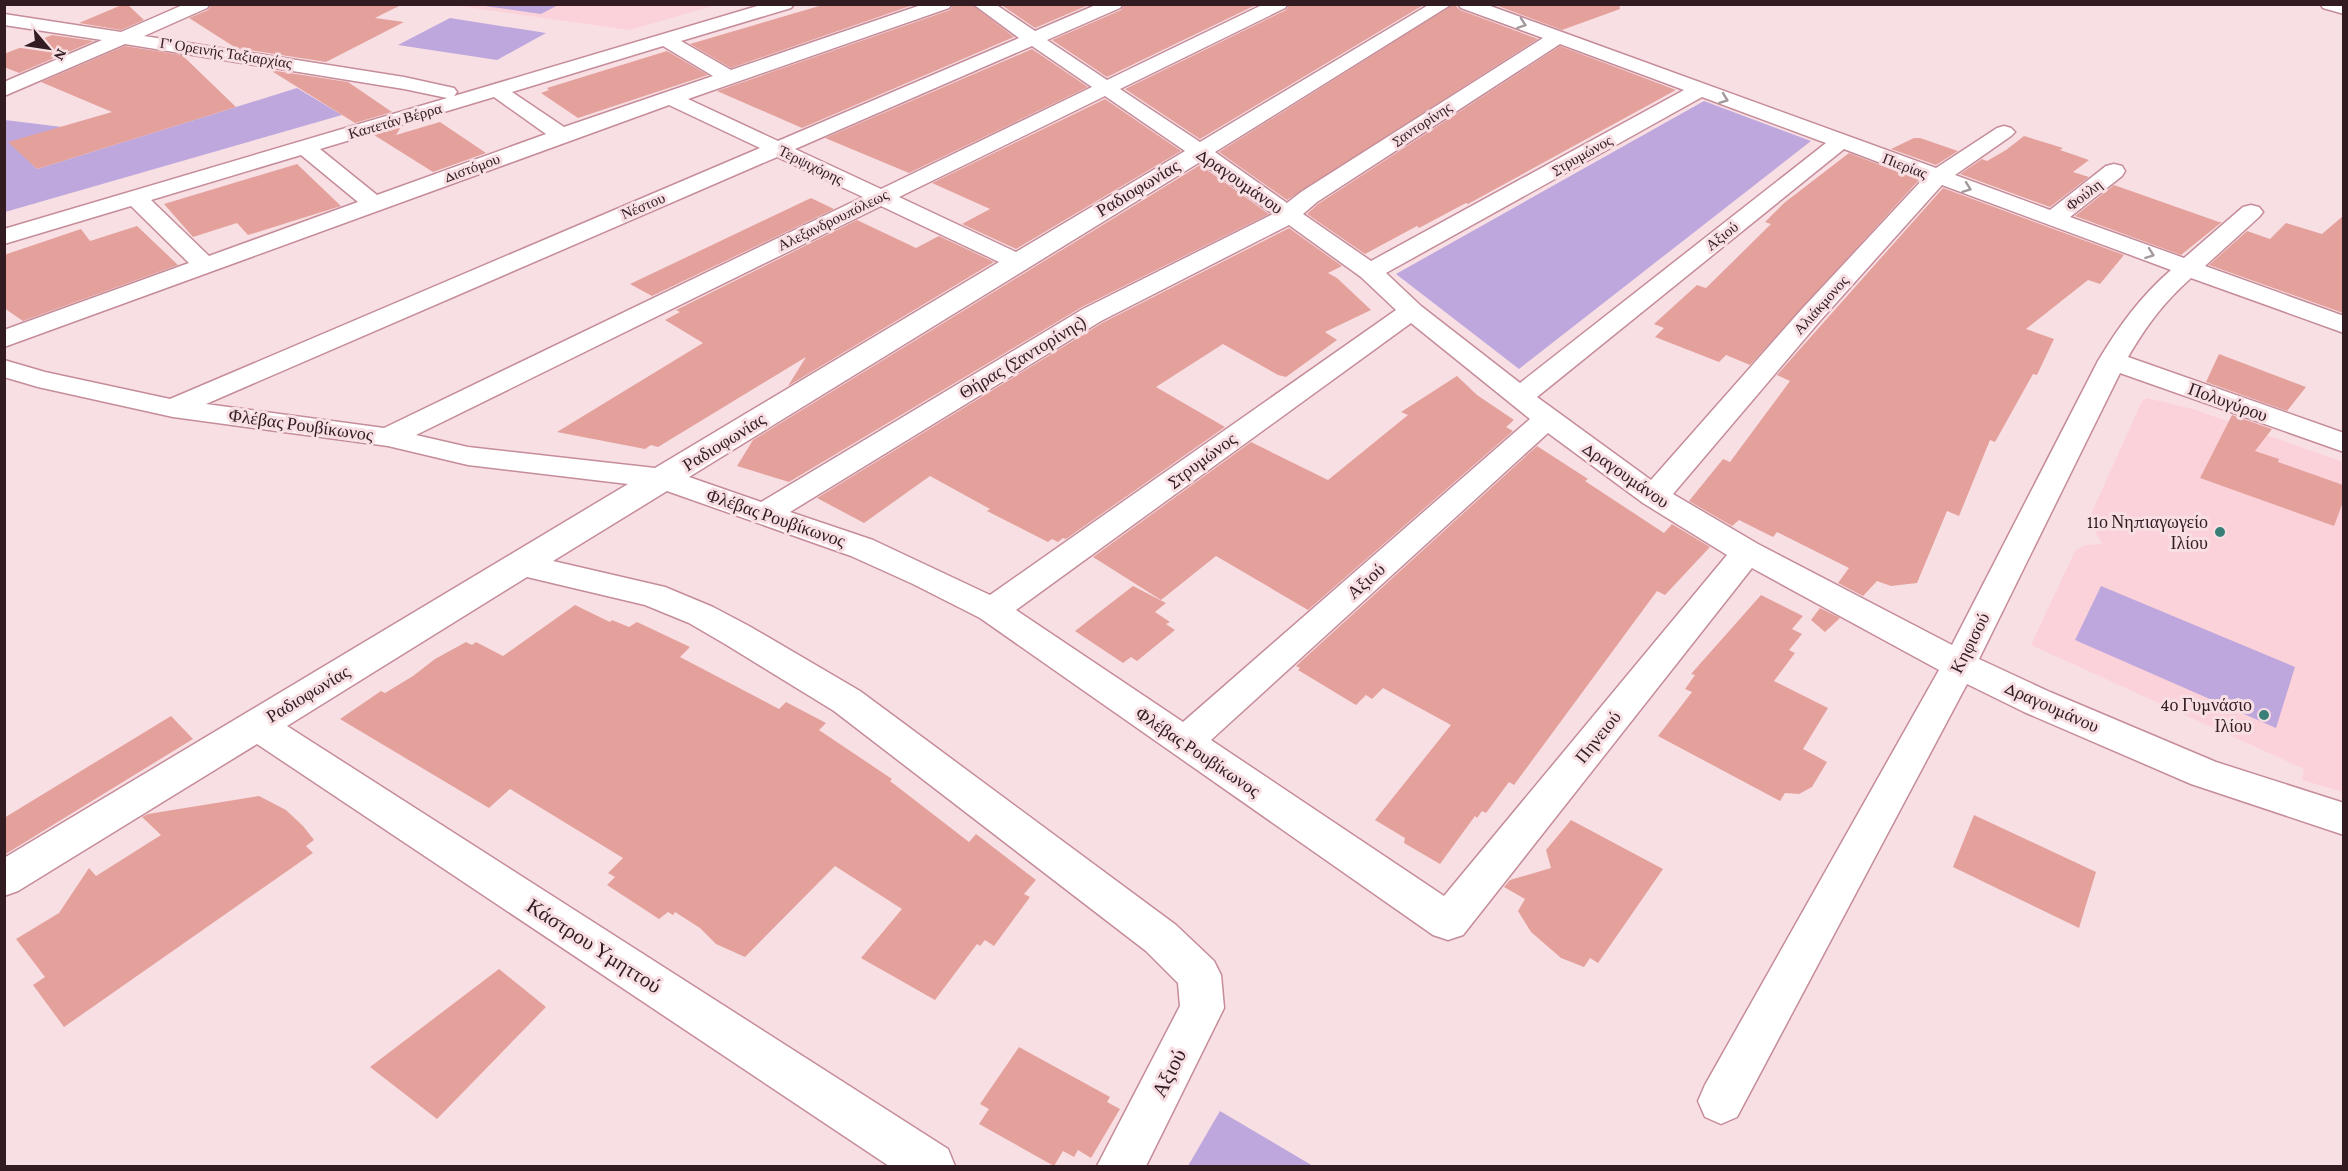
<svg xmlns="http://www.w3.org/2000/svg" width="2348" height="1171" viewBox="0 0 2348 1171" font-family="'Crimson Pro',serif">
  <rect width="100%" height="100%" fill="#f8dfe4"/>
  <!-- built -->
  <g fill="#fcd2da">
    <path d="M451 5H717L630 30Z"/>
    <path d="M2147 398 2193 409 2343 462V792L2302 780 2304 769 2031 645 2075 551 2085 545 2103 544 2088 521 2142 401Z"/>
  </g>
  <!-- green -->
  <g fill="#bea7dd">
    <path d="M478 5H558L541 14Z"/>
    <path d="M450 18 546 33 497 60 398 45Z"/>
    <path d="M297 88 342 115 5 212V120L62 127 9 142 37 169Z"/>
    <path d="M1704 101 1811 141 1519 369 1396 274Z"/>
    <path d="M2101 586 2295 667 2276 728 2075 640Z"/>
    <path d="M1220 1111 1313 1166H1188Z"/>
  </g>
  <!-- building -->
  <g fill="#e4a19c">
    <path d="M124 4H127L144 20 121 30 79 23Z"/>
    <path d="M212 4H403L375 18 404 22 326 62 236 48 189 18 208 10Z"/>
    <path d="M826 4H916L731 68 690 44Z"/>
    <path d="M954 4H971L1014 37 802 128 717 91 950 10Z"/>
    <path d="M1000 4H1091L1035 28Z"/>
    <path d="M1125 4H1258L1107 77 1052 40 1121 10Z"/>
    <path d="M1290 4H1425L1200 139 1125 89 1286 10Z"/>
    <path d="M1454 4 1460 10 1538 39 1287 200 1219 152Z"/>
    <path d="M1493 4H1619L1620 9 1562 30Z"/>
    <path d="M52 35 94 41 19 73 4 67V54Z"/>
    <path d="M125 46 182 55 236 107 37 169 8 142 112 112 41 82Z"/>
    <path d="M1560 46 1676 90 1468 204 1466 203 1419 228 1417 226 1365 254 1307 214 1318 204Z"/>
    <path d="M1032 49 1088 87 909 173 825 138Z"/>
    <path d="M667 51 708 75 578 118 541 93 549 90 547 88Z"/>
    <path d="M270 70 348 82 392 112 355 123Z"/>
    <path d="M1105 99 1181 151 1016 249 962 224 990 209 932 183Z"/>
    <path d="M440 122 486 153 433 172 374 135 401 127 396 135Z"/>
    <path d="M2024 136 2063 148 2060 150 2089 160 2073 172 2089 177 2050 207 1960 174 1982 159 1987 161 2006 150Z"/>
    <path d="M1914 138H1920L1958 151 1936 165 1891 149Z"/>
    <path d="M1849 153 1919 180 1750 365 1726 355 1719 362 1655 337 1664 328 1654 324 1697 285 1706 288 1771 224 1765 222 1784 203Z"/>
    <path d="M297 164 341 206 248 235 237 223 193 237 164 204Z"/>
    <path d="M1200 165 1269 214 1082 307 789 482 737 466 753 440Z"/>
    <path d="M2114 185 2219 222H2222L2181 255 2075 216Z"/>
    <path d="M1943 188 2124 255 2100 284 2088 280 2026 329 2054 339 2037 375 2033 374 1995 442 1990 440 1959 516 1947 511 1917 583 1891 586 1877 581 1863 596 1838 583 1849 568 1777 532 1773 537 1739 520 1732 526 1689 501 1723 459 1730 462 1790 381 1777 375Z"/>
    <path d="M811 198 834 209 652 296 630 284Z"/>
    <path d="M2343 216V313L2209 265 2247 231 2270 239 2286 223 2322 234Z"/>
    <path d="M857 220 916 248 939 236 994 262 788 386 806 357 658 447 651 445 645 449 557 432 703 343 665 320 680 312 676 310Z"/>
    <path d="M137 226 178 265 23 321 4 308V255L81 229 90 241Z"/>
    <path d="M1289 228 1342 266 1328 273 1337 278 1371 310 1325 332 1337 340 1286 377 1278 375 1223 344 1156 387 1225 427 1066 539 1063 538 1058 542 1052 539 1048 542 987 511 990 509 930 476 864 523 817 498 1102 323Z"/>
    <path d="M2219 354 2306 387 2287 411 2206 382Z"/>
    <path d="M1457 376 1477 395 1514 420 1506 427 1513 431 1308 610 1216 556 1161 600 1093 557 1251 442 1328 480 1408 415 1401 412Z"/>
    <path d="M2232 415 2272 429 2255 451 2279 459 2278 462 2343 485V502L2334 526 2200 478Z"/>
    <path d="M1537 446 1588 479 1585 481 1664 533 1672 524 1710 547 1665 595 1657 591 1514 785 1509 782 1486 813 1482 811 1477 818 1475 816 1440 864 1404 843 1405 838 1375 820 1451 725 1383 688 1372 699 1366 695 1356 705 1298 670 1300 668 1296 666Z"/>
    <path d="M1133 586 1166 603 1155 612 1170 622 1166 624 1175 630 1137 661 1131 657 1123 663 1075 631Z"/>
    <path d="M1761 595 1803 616 1792 629 1802 634 1789 650 1795 653 1774 681 1828 708 1803 749 1827 762 1812 787 1799 794 1785 793 1780 801 1658 736 1692 692 1685 689 1695 675 1691 674Z"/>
    <path d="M575 605 610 622 612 620 629 627 637 622 690 647 680 657 779 709 786 702 826 723 819 730 892 779 890 781 969 842 976 834 1036 880 1024 894 1030 897 994 946 985 940 980 946 977 944 935 1000 861 958 902 909 835 866 745 957 716 944 700 928 675 912 673 915 668 912 659 919 607 885 615 877 608 873 623 858 510 789 489 808 340 719 381 691 385 693 413 676 435 659 466 642 472 645 476 642 503 656Z"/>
    <path d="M1820 608 1840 618 1825 632 1811 620Z"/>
    <path d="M171 716 193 739 4 855V818Z"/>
    <path d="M259 796 286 810 303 826 314 840 306 846 313 853 64 1027 33 985 45 977 16 939 59 913 89 868 96 876 161 835 142 817 148 814Z"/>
    <path d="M1974 815 2096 872 2079 928 1953 867Z"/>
    <path d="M1571 820 1663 869 1598 963 1590 958 1584 967 1561 958 1531 932 1518 911 1525 899 1504 887 1510 880 1551 868 1546 850Z"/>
    <path d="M499 969 546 1007 437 1119 370 1067Z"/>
    <path d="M1019 1047 1110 1097 1107 1102 1120 1109 1091 1158 1078 1150 1074 1157 1063 1151 1054 1166 979 1124 989 1109 980 1104Z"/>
  </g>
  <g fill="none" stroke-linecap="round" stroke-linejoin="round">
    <!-- minor casing -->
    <g stroke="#c58c99" stroke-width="3">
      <g id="minor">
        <path d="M185 4H210L207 8 144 36 404 77 454 88 457 92 454 96 764 4H794L791 8 681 41 731 70 924 4H952L949 8 688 99 778 141 1019 38 973 4H995L1035 31 1098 4H1123L1120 8 1047 40 1107 80 1264 4H1288L1285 8 1120 89 1200 142 1430 4H1452L1215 152 1287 203 1301 192 1543 38 1461 8 1458 4H1485L1936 168 1997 128 2004 126 2011 128 2015 132 2011 136 1955 175 2050 210 2106 166 2114 164 2122 166 2125 171 2122 176 2070 217 2184 258 2243 207 2251 205 2259 207 2263 212 2259 217 2205 266 2344 316V333L2191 278C2163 303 2147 325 2128 357L2344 433V452L2120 373 1979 659 2050 692 2216 762 2344 803V835L2191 784 2024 712 1967 684 1737 1117 1721 1124 1705 1117 1698 1101 1705 1085 1939 670 1752 568 1463 935 1448 940 1433 935 980 618 913 584 851 556 667 491 553 561 665 587 713 607 749 626 860 691 1176 925 1214 961 1221 975 1224 1008 1146 1166H1097L1180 1006 1178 983 1146 951 834 711 725 644 689 623 645 605 527 577 287 726 948 1149 955 1166H889L257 744 18 891 4 896V858L628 484 468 465 388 446 173 417 38 387 4 377V360L45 372 170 399 760 148 669 105 4 347V330L189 263 131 206 4 244V229L454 96 447 98 404 89 125 44 4 96V82L102 40 4 25V14L121 32ZM1560 44 1684 90 1371 261 1303 214 1317 202ZM663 46 713 76 564 127 512 92ZM1032 46 1092 87 881 189 795 149ZM1105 96 1185 151 1016 252 899 197ZM494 97 546 134 377 195 320 149ZM1702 97 1826 143 1520 383 1421 306 1386 273ZM1844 149 1923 179 1801 310 1651 480 1537 397ZM301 155 358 202 209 256 151 200ZM777 157 863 197 384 428 206 404ZM1200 162 1273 214 1083 309 761 502 689 477ZM1942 185 2171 270C2140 297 2119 326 2098 361L1952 645 1758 544 1673 494 1819 322ZM881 206 999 262 655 468 468 447 416 435ZM1289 225 1361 277 1396 310 990 595 873 540 790 512 1101 321ZM1411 323 1530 419 1183 722 1016 610ZM1548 433 1643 503 1727 555 1444 896 1211 740Z"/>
        <path d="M2320 4H2344V14L2323 8Z"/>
      </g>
    </g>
    <!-- minor -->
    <use href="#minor" fill="#fff" fill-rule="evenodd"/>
  </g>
  <!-- one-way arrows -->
  <defs><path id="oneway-chevron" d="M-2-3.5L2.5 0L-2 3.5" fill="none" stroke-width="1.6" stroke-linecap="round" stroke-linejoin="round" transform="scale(1.5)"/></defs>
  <g stroke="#a3999b">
    <use href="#oneway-chevron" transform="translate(1522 24) rotate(19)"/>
    <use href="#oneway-chevron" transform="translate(1724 99) rotate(20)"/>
    <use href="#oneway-chevron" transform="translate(1967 188) rotate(20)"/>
    <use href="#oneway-chevron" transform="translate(2150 254) rotate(20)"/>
  </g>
  <!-- markers -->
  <g fill="#397f77" stroke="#f8dfe4" stroke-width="2">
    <circle cx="2220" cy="532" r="6"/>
    <circle cx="2264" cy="715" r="6"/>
  </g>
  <g text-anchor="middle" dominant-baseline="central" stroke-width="6" stroke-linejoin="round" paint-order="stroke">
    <!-- far-street labels -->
    <g font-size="15" fill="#321c21" stroke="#f8dfe4">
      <text transform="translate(226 53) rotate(9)">Γ' Ορεινής Ταξιαρχίας</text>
      <text transform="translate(395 121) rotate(-16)">Καπετάν Βέρρα</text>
      <text transform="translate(1422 124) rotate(-33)">Σαντορίνης</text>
      <text transform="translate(1582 155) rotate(-29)">Στρυμώνος</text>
      <text transform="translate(811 165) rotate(26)">Τερψιχόρης</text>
      <text transform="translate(1905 166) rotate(21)">Πιερίας</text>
      <text transform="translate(472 168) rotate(-20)">Διστόμου</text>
      <text transform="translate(2084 195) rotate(-38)">Φούλη</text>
      <text transform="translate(643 206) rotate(-23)">Νέστου</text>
      <text transform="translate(833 220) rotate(-26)">Αλεξανδρουπόλεως</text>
      <text transform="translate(1722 236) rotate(-38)">Αξιού</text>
      <text transform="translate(1821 305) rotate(-48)">Αλιάκμονος</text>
    </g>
    <!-- street labels -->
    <g font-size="18" fill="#321c21" stroke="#f8dfe4">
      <text transform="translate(1240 181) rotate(35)">Δραγουμάνου</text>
      <text transform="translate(1138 188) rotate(-31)">Ραδιοφωνίας</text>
      <text transform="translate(1023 357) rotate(-31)">Θήρας (Σαντορίνης)</text>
      <text transform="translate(2228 402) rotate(20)">Πολυγύρου</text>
      <text transform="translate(301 425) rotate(8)">Φλέβας Ρουβίκωνος</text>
      <text transform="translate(724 442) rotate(-32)">Ραδιοφωνίας</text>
      <text transform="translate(1202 460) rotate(-36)">Στρυμώνος</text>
      <text transform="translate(1626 475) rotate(35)">Δραγουμάνου</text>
      <text transform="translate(776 518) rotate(19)">Φλέβας Ρουβίκωνος</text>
      <text transform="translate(1366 581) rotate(-42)">Αξιού</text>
      <text transform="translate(1970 643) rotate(-63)">Κηφισού</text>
      <text transform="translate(308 694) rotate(-31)">Ραδιοφωνίας</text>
      <text transform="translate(2052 707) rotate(24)">Δραγουμάνου</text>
      <text transform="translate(1598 737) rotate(-51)">Πηνειού</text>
      <text transform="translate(1198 752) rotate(34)">Φλέβας Ρουβίκωνος</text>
    </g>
    <!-- poi labels -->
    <g font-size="18" fill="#321c21" stroke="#f8dfe4" text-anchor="end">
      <text x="2208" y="522">11ο Νηπιαγωγείο<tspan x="2208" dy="21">Ιλίου</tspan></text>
      <text x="2252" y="705">4ο Γυμνάσιο<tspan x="2252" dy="21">Ιλίου</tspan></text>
    </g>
    <!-- near-street labels -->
    <g font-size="21" fill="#321c21" stroke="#f8dfe4">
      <text transform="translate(594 946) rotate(33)">Κάστρου Υμηττού</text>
      <text transform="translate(1169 1073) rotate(-63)">Αξιού</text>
    </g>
  </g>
  <!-- border -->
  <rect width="2348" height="1171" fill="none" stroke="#321c21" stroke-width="12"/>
  <!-- north arrow -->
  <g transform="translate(48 48) rotate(119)" stroke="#f8dfe4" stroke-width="4.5" paint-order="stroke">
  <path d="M0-4.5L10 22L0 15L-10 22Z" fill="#321c21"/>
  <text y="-9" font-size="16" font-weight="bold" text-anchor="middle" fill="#321c21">N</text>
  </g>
</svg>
